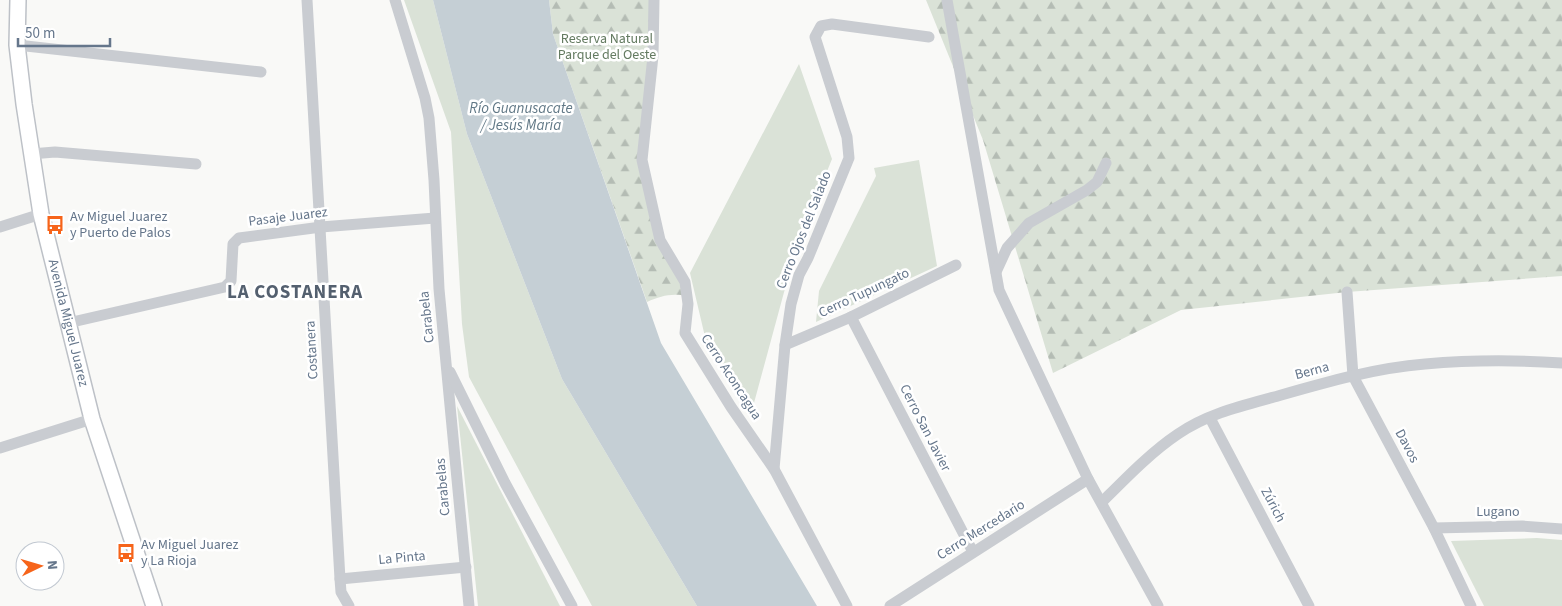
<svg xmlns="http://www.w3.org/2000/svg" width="1562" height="606" viewBox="0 0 1562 606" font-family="'Source Sans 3',sans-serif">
  <defs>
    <pattern id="forest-firs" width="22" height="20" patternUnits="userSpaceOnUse" patternTransform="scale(1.25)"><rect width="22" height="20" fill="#dae2d7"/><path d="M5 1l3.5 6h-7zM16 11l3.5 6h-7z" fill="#b4bcb4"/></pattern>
  </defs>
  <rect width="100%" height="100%" fill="#f9f9f7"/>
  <!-- green -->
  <g fill="#dae2d7">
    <path d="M404 0H433L467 134 562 379 697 606H592L469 377 462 324 451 132Z"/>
    <path d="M799 64 832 159 796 248 751 414 706 341 690 273Z"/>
    <path d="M919 160 937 266 816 322 819 291 876 176 874 168Z"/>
    <path d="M457 406 560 606H478Z"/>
    <path d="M1537 538 1562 540V606H1484L1451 541Z"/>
  </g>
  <!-- forest -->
  <g fill="url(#forest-firs)">
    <path d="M549 0H651L642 160 660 240 687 296C671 293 661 296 647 302L553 34Z"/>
    <path d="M926 0H1562V276L1347 292 1181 310 1053 373 983 140Z"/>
  </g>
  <!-- water -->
  <path fill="#c5cfd5" d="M433 0H549L553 34 661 343 817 606H697L562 379 467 134Z"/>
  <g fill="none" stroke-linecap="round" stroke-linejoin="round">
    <!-- secondary casing -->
    <g stroke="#bdc1c7" stroke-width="18">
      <g id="secondary">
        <path id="s1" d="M18 0 17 45 24 104 41 214 92 419 154 606"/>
      </g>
    </g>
    <!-- street -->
    <g stroke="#c9ccd1" stroke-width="11">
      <path d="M307 0 340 579 341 592 349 606"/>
      <path d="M395 0 425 98 429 118 434 180 439 289 469 606"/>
      <path d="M654 0 653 56 642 160 660 240 685 282 688 304 685 333 731 407 774 469 847 606"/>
      <path d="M947 0 999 290 1088 479 1158 606"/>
      <path d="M17 45 261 72"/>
      <path d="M31 154 55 152 196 164"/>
      <path d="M0 227 41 214"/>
      <path d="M996 272 1007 248 1029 223 1087 190 1097 182 1106 163"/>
      <path d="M1347 292 1353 376 1434 528 1471 606"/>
      <path d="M851 317 973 552"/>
      <path d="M68 323 225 287 231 281 233 244 239 238 321 227 435 218"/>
      <path d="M785 345 851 317 956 265"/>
      <path d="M450 372 505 483 572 606"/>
      <path d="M1210 418 1309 606"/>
      <path d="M0 448 92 419"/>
      <path d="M774 469 785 345 791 304 799 275 808 258 849 158 847 137 815 37 821 26 832 24 929 37"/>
      <path d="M1102 502C1125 479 1151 452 1178 434 1207 414 1241 406 1274 397 1323 383 1374 368 1425 364 1471 360 1517 360 1562 363"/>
      <path d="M1434 528 1522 526 1562 529"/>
      <path d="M340 579 466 567"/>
      <path d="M890 606 1088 479"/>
    </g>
    <!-- secondary -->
    <use href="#secondary" stroke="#fff" stroke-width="15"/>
  </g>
  <!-- icons -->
  <defs>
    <g id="bus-bare" transform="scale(1.5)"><path d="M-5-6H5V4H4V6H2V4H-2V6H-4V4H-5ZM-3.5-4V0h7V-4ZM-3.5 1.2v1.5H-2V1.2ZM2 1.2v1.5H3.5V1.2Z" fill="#f6641a" stroke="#fff" stroke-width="2.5" paint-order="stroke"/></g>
  </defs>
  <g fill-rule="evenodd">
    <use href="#bus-bare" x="55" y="225"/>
    <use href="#bus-bare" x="126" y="553"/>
  </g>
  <g text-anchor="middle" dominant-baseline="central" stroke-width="5" stroke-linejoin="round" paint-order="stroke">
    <!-- park labels -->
    <g font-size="14" fill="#647b61" stroke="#fff">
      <text x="607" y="39">Reserva Natural<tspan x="607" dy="16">Parque del Oeste</tspan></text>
    </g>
    <!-- poi labels -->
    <g font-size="14" fill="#65768b" stroke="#fff" text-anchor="start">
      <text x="70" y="217">Av Miguel Juarez<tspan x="70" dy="16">y Puerto de Palos</tspan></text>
      <text x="141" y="545">Av Miguel Juarez<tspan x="141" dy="16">y La Rioja</tspan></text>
    </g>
    <!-- street labels -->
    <g font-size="14" fill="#65768b" stroke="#fff">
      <text transform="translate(288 217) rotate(-7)">Pasaje Juarez</text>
      <text transform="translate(804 230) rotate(-68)">Cerro Ojos del Salado</text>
      <text transform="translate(864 293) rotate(-25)">Cerro Tupungato</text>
      <text transform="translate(427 317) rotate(-96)">Carabela</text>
      <text stroke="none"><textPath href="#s1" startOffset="328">Avenida Miguel Juarez</textPath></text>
      <text transform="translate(312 350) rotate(-93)">Costanera</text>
      <text transform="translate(1312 371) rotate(-15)">Berna</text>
      <text transform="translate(731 377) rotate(57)">Cerro Aconcagua</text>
      <text transform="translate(925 428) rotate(63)">Cerro San Javier</text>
      <text transform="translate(1407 446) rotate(62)">Davos</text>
      <text transform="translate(443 487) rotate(-95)">Carabelas</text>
      <text transform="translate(1273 505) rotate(62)">Zúrich</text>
      <text x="1498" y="512">Lugano</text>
      <text transform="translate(981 530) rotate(-32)">Cerro Mercedario</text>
      <text transform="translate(402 558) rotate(-5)">La Pinta</text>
    </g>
    <!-- water labels -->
    <g font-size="15" font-style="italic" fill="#617886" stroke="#fff">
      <text x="521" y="108">Río Guanusacate<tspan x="521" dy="17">/ Jesús María</tspan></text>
    </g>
    <!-- district labels -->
    <g font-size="19" font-weight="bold" letter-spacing="1" fill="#54606f" stroke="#fff">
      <text x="295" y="292">LA COSTANERA</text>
    </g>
  </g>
  <!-- north arrow -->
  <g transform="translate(40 566) rotate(85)"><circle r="24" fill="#ffffff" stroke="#c1c8d1"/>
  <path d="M0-4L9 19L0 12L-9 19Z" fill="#f6641a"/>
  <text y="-8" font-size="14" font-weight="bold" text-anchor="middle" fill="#65768b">N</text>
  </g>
  <!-- scale -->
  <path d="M18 38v8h92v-8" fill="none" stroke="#65768b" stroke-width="2.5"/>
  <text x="25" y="38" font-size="15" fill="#65768b" stroke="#ffffff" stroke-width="4" paint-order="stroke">50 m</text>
</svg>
